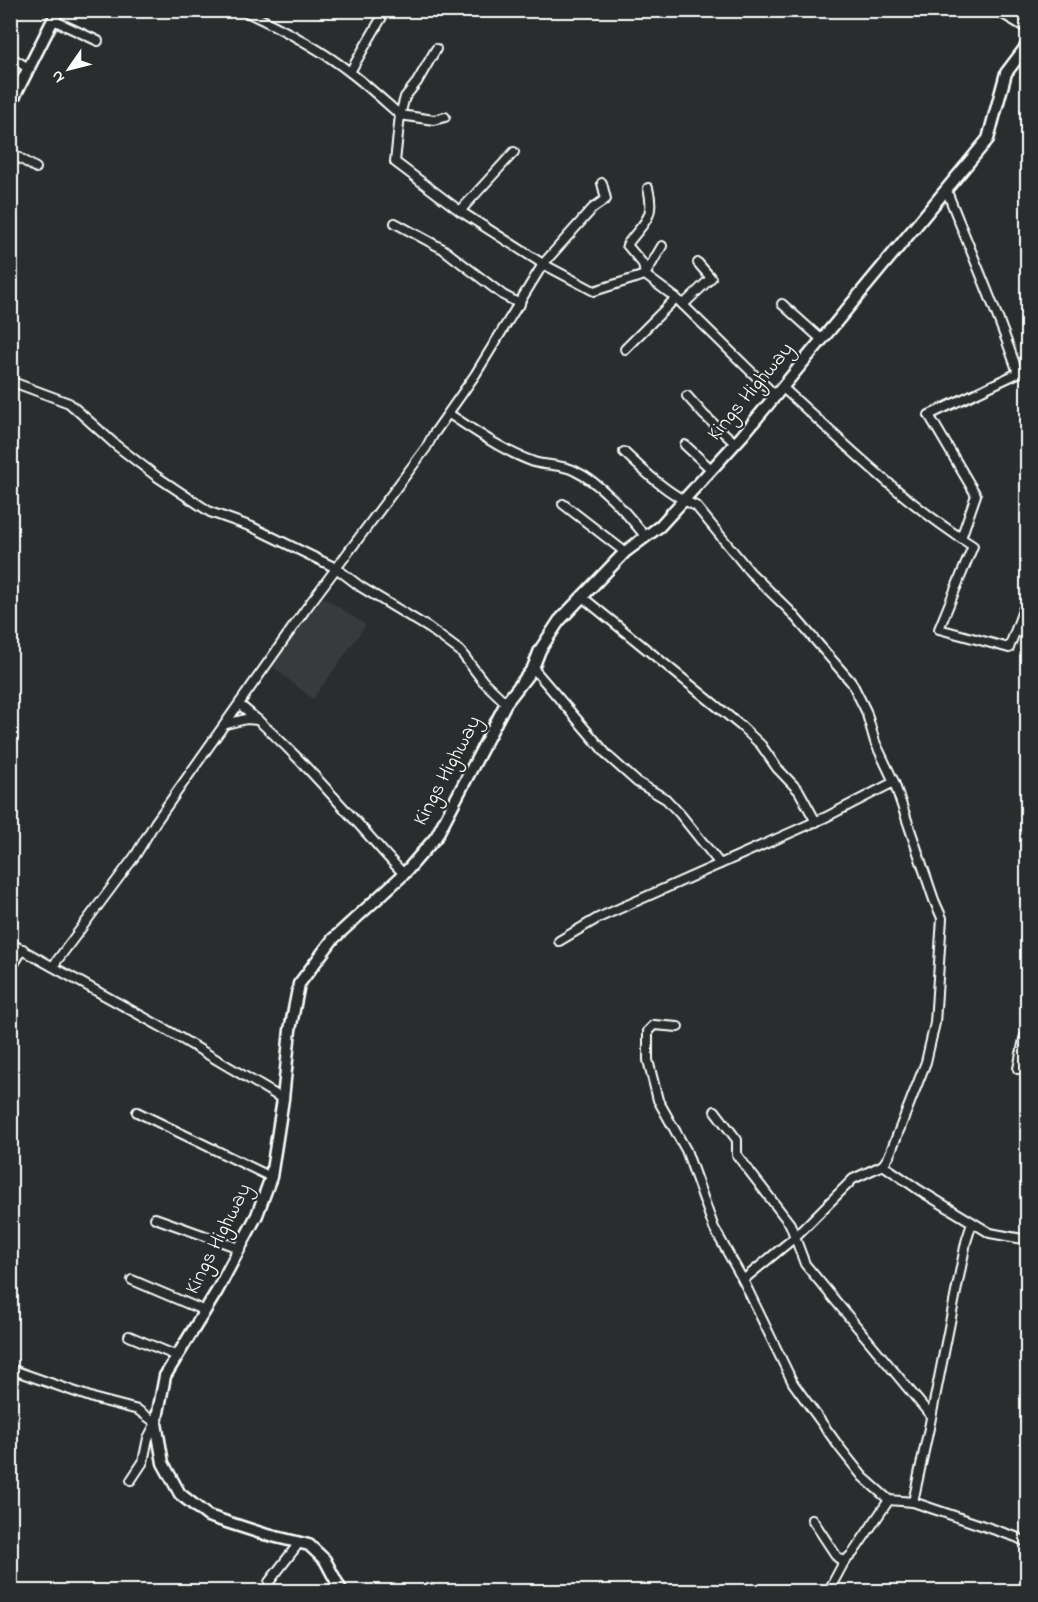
<svg xmlns="http://www.w3.org/2000/svg" width="1038" height="1602" viewBox="0 0 1038 1602" font-family="'Indie Flower',sans-serif">
  <rect width="100%" height="100%" fill="#2a2d2e"/>
  <filter id="ink" filterUnits="userSpaceOnUse"><feTurbulence type="fractalNoise" baseFrequency=".0167" numOctaves="2"/><feDisplacementMap in="SourceGraphic" scale="12" xChannelSelector="R" yChannelSelector="G"/><feConvolveMatrix kernelMatrix="1 2 1 2 8 2 1 2 1" color-interpolation-filters="sRGB"/></filter>
  <g filter="url(#ink)">
    <!-- built -->
    <path fill="#373a3b" d="M323 597 366 625 313 699 269 664Z"/>
    <g fill="none" stroke-linecap="round" stroke-linejoin="round">
      <!-- street casing -->
      <g stroke="#fff" stroke-width="12">
        <g id="street">
          <path d="M242 10C277 26 321 49 351 73 368 86 384 101 400 115L395 162 460 211 543 264 594 291 645 275 676 298 775 395"/>
          <path d="M996 10 1028 29"/>
          <path d="M53 20 98 41"/>
          <path d="M436 49 417 82 405 97 400 115 434 120 445 117"/>
          <path d="M10 57 30 69"/>
          <path d="M350 72 386 10"/>
          <path d="M10 152 36 168"/>
          <path d="M946 189C970 250 997 310 1018 373"/>
          <path d="M460 211 514 152"/>
          <path d="M395 223 443 249 503 295 520 304"/>
          <path d="M645 275 643 264 627 245C643 222 656 219 648 188"/>
          <path d="M645 275 662 246"/>
          <path d="M782 304 821 339"/>
          <path d="M683 305 711 278 698 263"/>
          <path d="M625 349 676 298"/>
          <path d="M10 381 69 403 117 446 156 476 210 512 252 527 336 568 361 587 429 628 460 651 483 681 506 703"/>
          <path d="M782 387C843 442 903 502 973 546L939 629 1009 648 1028 597"/>
          <path d="M687 396 704 415 735 443"/>
          <path d="M449 414C477 432 503 451 534 462 547 466 562 464 575 471 604 485 626 513 646 537"/>
          <path d="M685 445 712 470"/>
          <path d="M624 452C645 472 669 495 696 506L750 572 789 610 852 683 866 711 875 742 894 782 934 900 942 918 935 1023 926 1062 889 1156 883 1165 919 1190 990 1233 1028 1240"/>
          <path d="M563 504 625 552"/>
          <path d="M961 538 976 495 929 415 1018 373 1028 370"/>
          <path d="M581 596 741 726 761 745 777 768 799 791 816 822"/>
          <path d="M533 668 609 757 637 782 666 799 680 814 720 864"/>
          <path d="M240 705C281 738 316 777 351 816 369 835 385 855 404 874"/>
          <path d="M226 724 246 719 258 720"/>
          <path d="M559 941 598 918 826 817 894 782"/>
          <path d="M10 943 165 1029 283 1099"/>
          <path d="M53 966 135 856 155 823 305 610 426 448 433 435 475 375 543 264 593 208 606 199 602 183"/>
          <path d="M10 970 23 949"/>
          <path d="M678 1027 654 1025 648 1031V1060L658 1100 686 1150 714 1228 743 1280 793 1383 840 1448 863 1477 889 1500 913 1502 1016 1537 1028 1543"/>
          <path d="M1018 1069 1024 1039 1028 1031"/>
          <path d="M715 1111 737 1140V1155L790 1224 805 1264 931 1416"/>
          <path d="M137 1112 271 1177"/>
          <path d="M155 1218 239 1248"/>
          <path d="M132 1280 205 1311"/>
          <path d="M743 1280 794 1238 853 1179 883 1165"/>
          <path d="M129 1336 177 1356"/>
          <path d="M10 1369 96 1399 138 1410 156 1423 148 1438 143 1462 131 1480"/>
          <path d="M913 1502 929 1428 966 1242 972 1223"/>
          <path d="M812 1519 837 1557 844 1562 853 1553 889 1500"/>
          <path d="M269 1582 299 1543"/>
          <path d="M828 1592 844 1562"/>
        </g>
      </g>
      <!-- secondary casing -->
      <g stroke="#fff" stroke-width="15">
        <g id="secondary">
          <path d="M10 105 58 10"/>
          <path d="M342 1592 325 1560 309 1545 264 1534 208 1516 180 1494 163 1463 156 1423 165 1376 217 1291 257 1215 271 1177 283 1099 290 1030 299 984 333 939 404 874 436 837 506 703 533 668 540 650 559 621 625 552 660 526 742 436 988 139 1006 73 1028 44"/>
        </g>
      </g>
      <!-- street -->
      <use href="#street" stroke="#2a2d2e" stroke-width="8"/>
      <!-- secondary -->
      <use href="#secondary" stroke="#2a2d2e" stroke-width="10"/>
    </g>
  </g>
  <g text-anchor="middle" dominant-baseline="central" stroke-width="4.5" stroke-linejoin="round" paint-order="stroke">
    <!-- street labels -->
    <g font-size="21" fill="#fff" stroke="#2a2d2e">
      <text transform="translate(751 392) rotate(-50)">Kings Highway</text>
      <text transform="translate(448 771) rotate(-62)">Kings Highway</text>
      <text transform="translate(219 1239) rotate(-63)">Kings Highway</text>
    </g>
  </g>
  <!-- margin -->
  <rect width="1038" height="1602" fill="none" stroke="#2a2d2e" stroke-width="36"/>
  <rect x="18" y="18" width="1002" height="1566" fill="none" stroke="#fff" stroke-width="2" filter="url(#ink)"/>
  <!-- north arrow -->
  <g transform="translate(69 69) rotate(235)" stroke="#2a2d2e" stroke-width="4.5" paint-order="stroke">
  <path d="M0-4.5L10 22L0 15L-10 22Z" fill="#ffffff"/>
  <text y="-9" font-size="16" font-weight="bold" text-anchor="middle" fill="#ffffff">N</text>
  </g>
</svg>
